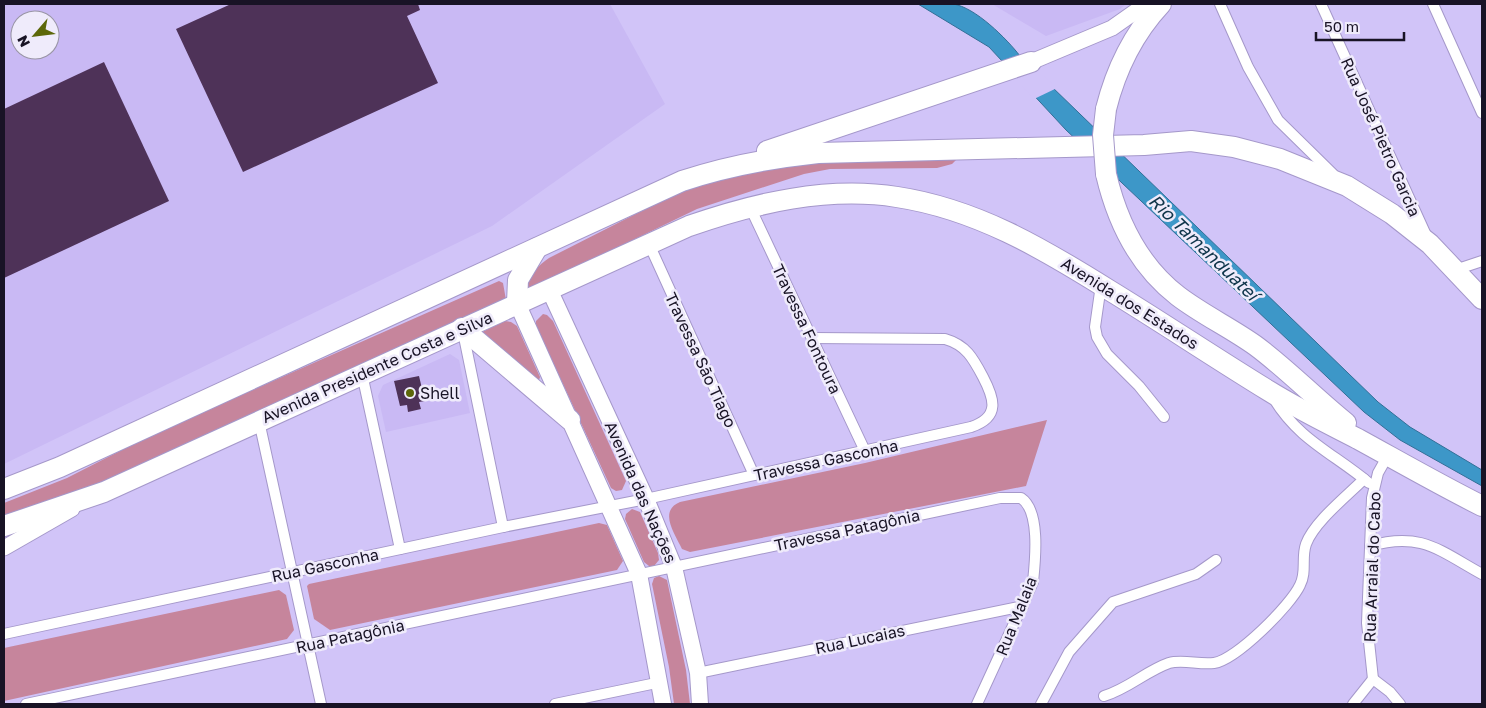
<svg xmlns="http://www.w3.org/2000/svg" width="1486" height="708" viewBox="0 0 1486 708" font-family="'Golos Text',sans-serif">
  <rect width="100%" height="100%" fill="#d1c4f8"/>
  <!-- built -->
  <g fill="#c9b9f4" fill-rule="evenodd">
    <path d="M4 4H610L665 104 492 226 4 464ZM20 20H50V50H20Z"/>
    <path d="M992 4H1126L1120 9 1046 36Z"/>
    <path d="M450 354 459 360 470 413 386 432 378 396 383 385Z"/>
  </g>
  <!-- green -->
  <g fill="#c6859c">
    <path d="M957 159 952 164 937 168 830 169 804 174 697 209 530 290 527 287C528 275 539 265 549 258L669 197 721 178 820 161Z"/>
    <path d="M499 281 503 283 506 300 105 481 4 517V503L67 478 153 434Z"/>
    <path d="M543 314 547 315 553 321 626 481 622 490 616 491 611 488 536 326V321Z"/>
    <path d="M505 321 511 322 517 326 540 377 539 380 536 381 480 333Z"/>
    <path d="M1047 420 1026 486 690 552 682 549C675 534 658 511 680 502L865 463Z"/>
    <path d="M632 509 640 512 658 553 659 560 654 566H649L644 562 625 519 626 514Z"/>
    <path d="M599 523 607 525 623 561 617 570 330 630 314 619 307 586 309 584Z"/>
    <path d="M659 576 667 580 686 670 690 704H674L669 667 652 584 654 578Z"/>
    <path d="M279 590 286 595 294 630 287 639 4 701V648Z"/>
  </g>
  <!-- water -->
  <path fill="#3d97c8" stroke="#326f97" d="M918 4C929 4 942 2 953 4 975 7 1007 39 1020 56L1378 402 1410 427 1482 470V486L1400 440 1364 412 1066 130 989 47Z"/>
  <!-- pier -->
  <path fill="#d1c4f8" d="M1025 57 1057 88 1034 99 1001 65Z"/>
  <!-- building -->
  <g fill="#4e3258">
    <path d="M231 4H418L420 10 407 16 438 83 243 172 176 29Z"/>
    <path d="M104 62 169 201 4 278V109Z"/>
    <path d="M419 376 425 401 419 402 421 409 408 412 407 405 400 406 394 381Z"/>
  </g>
  <g fill="none" stroke-linecap="round" stroke-linejoin="round">
    <!-- street casing -->
    <g stroke="#a598ca" stroke-width="12">
      <g id="street">
        <path d="M1220 4 1248 67 1278 120 1333 174"/>
        <path d="M1321 4 1426 235"/>
        <path d="M1433 4 1482 113"/>
        <path d="M750 207 865 451"/>
        <path d="M649 244 754 475"/>
        <path d="M1455 270 1482 261"/>
        <path d="M1101 285 1095 327 1097 337 1107 354 1139 386 1164 417"/>
        <path d="M463 332 503 527"/>
        <path d="M362 374 400 549"/>
        <path d="M1274 399C1299 440 1333 453 1369 483"/>
        <path d="M259 421 321 704"/>
        <path d="M1370 546C1421 531 1440 551 1482 574"/>
        <path d="M4 634 503 527 646 499 971 427C1001 417 994 398 983 377 973 358 966 345 945 339L812 338"/>
        <path d="M698 673 1023 606"/>
        <path d="M1373 679 1367 623 1372 498 1378 473 1387 457"/>
        <path d="M1373 679 1390 692 1400 704"/>
        <path d="M1104 696C1128 689 1146 671 1169 663 1183 659 1199 665 1214 663 1236 660 1291 605 1300 585 1307 572 1301 558 1306 544 1314 522 1347 496 1364 479"/>
        <path d="M26 704 1000 498H1021C1041 511 1035 562 1033 582L977 704"/>
        <path d="M555 704 661 682"/>
        <path d="M1041 704 1069 652 1113 602 1196 574 1216 560"/>
        <path d="M1353 704 1373 679"/>
      </g>
    </g>
    <!-- secondary casing -->
    <g stroke="#a598ca" stroke-width="17">
      <g id="secondary">
        <path d="M1031 62 1112 28 1146 4"/>
        <path d="M4 548 72 509"/>
      </g>
    </g>
    <!-- primary casing -->
    <g stroke="#a598ca" stroke-width="18">
      <g id="primary">
        <path d="M549 289 646 499 674 567 698 673 700 704"/>
        <path d="M517 303 639 574 663 704"/>
      </g>
    </g>
    <!-- highway casing -->
    <g stroke="#a598ca" stroke-width="22">
      <g id="highway">
        <path d="M1106 109C1116 69 1133 34 1161 4"/>
        <path d="M767 151 1031 62"/>
        <path d="M1106 174C1117 221 1139 266 1178 296 1203 315 1231 328 1256 346 1287 369 1315 398 1346 423"/>
        <path d="M517 303 518 280 537 248"/>
        <path d="M462 328 570 420"/>
        <path d="M4 489 60 467 682 181C727 166 771 158 818 153L1144 145 1191 141 1234 147 1280 159 1347 186 1392 214 1430 244 1482 299"/>
        <path d="M4 526 104 492 689 226C755 203 827 186 897 197 976 209 1042 248 1109 290 1163 323 1215 358 1269 391 1298 409 1329 424 1358 439 1400 462 1440 485 1482 506"/>
      </g>
    </g>
    <!-- street -->
    <use href="#street" stroke="#fff" stroke-width="10"/>
    <!-- secondary -->
    <use href="#secondary" stroke="#fff" stroke-width="15"/>
    <!-- primary -->
    <use href="#primary" stroke="#fff" stroke-width="16"/>
    <!-- highway -->
    <use href="#highway" stroke="#fff" stroke-width="20"/>
    <!-- highway-bridge casing -->
    <g stroke="#a598ca" stroke-width="22" stroke-linecap="butt">
      <path id="highway-bridge" d="M1106 109 1103 135 1106 174"/>
    </g>
    <!-- highway-bridge -->
    <use href="#highway-bridge" stroke="#fff" stroke-width="20"/>
  </g>
  <!-- markers -->
  <circle fill="#5c6709" stroke="#efebfb" stroke-width="2" cx="410" cy="393" r="5"/>
  <g text-anchor="middle" dominant-baseline="central" stroke-width="5" stroke-linejoin="round" paint-order="stroke">
    <!-- street labels -->
    <g font-size="16" fill="#181325" stroke="#efebfb">
      <text transform="translate(1381 137) rotate(66)">Rua José Pietro Garcia</text>
      <text transform="translate(1130 303) rotate(32)">Avenida dos Estados</text>
      <text transform="translate(807 329) rotate(65)">Travessa Fontoura</text>
      <text transform="translate(701 360) rotate(65)">Travessa São Tiago</text>
      <text transform="translate(377 367) rotate(-24)">Avenida Presidente Costa e Silva</text>
      <text transform="translate(826 460) rotate(-12)">Travessa Gasconha</text>
      <text transform="translate(641 492) rotate(66)">Avenida das Nações</text>
      <text transform="translate(847 530) rotate(-12)">Travessa Patagônia</text>
      <text transform="translate(325 565) rotate(-12)">Rua Gasconha</text>
      <text transform="translate(1372 567) rotate(-88)">Rua Arraial do Cabo</text>
      <text transform="translate(1016 616) rotate(-68)">Rua Malaia</text>
      <text transform="translate(350 636) rotate(-12)">Rua Patagônia</text>
      <text transform="translate(860 639) rotate(-12)">Rua Lucaias</text>
    </g>
    <!-- poi labels -->
    <g font-size="16" fill="#181325" stroke="#efebfb" text-anchor="start">
      <text x="420" y="393">Shell</text>
    </g>
    <!-- water labels -->
    <g font-size="18" font-style="italic" fill="#0f354a" stroke="#efebfb">
      <text transform="translate(1204 247) rotate(44)">Rio Tamanduateí</text>
    </g>
  </g>
  <!-- border -->
  <rect width="1486" height="708" fill="none" stroke="#181325" stroke-width="10"/>
  <!-- north arrow -->
  <g transform="translate(35 35) rotate(242)"><circle r="24" fill="#efebfb" stroke="#9995a5"/>
  <path d="M0-4L9 19L0 12L-9 19Z" fill="#5c6709"/>
  <text y="-8" font-size="14" font-weight="bold" text-anchor="middle" fill="#181325">N</text>
  </g>
  <!-- scale -->
  <path d="M1316 32v8h88v-8" fill="none" stroke="#181325" stroke-width="2.5"/>
  <text x="1324" y="32" font-size="15" fill="#181325" stroke="#efebfb" stroke-width="4" paint-order="stroke">50 m</text>
</svg>
